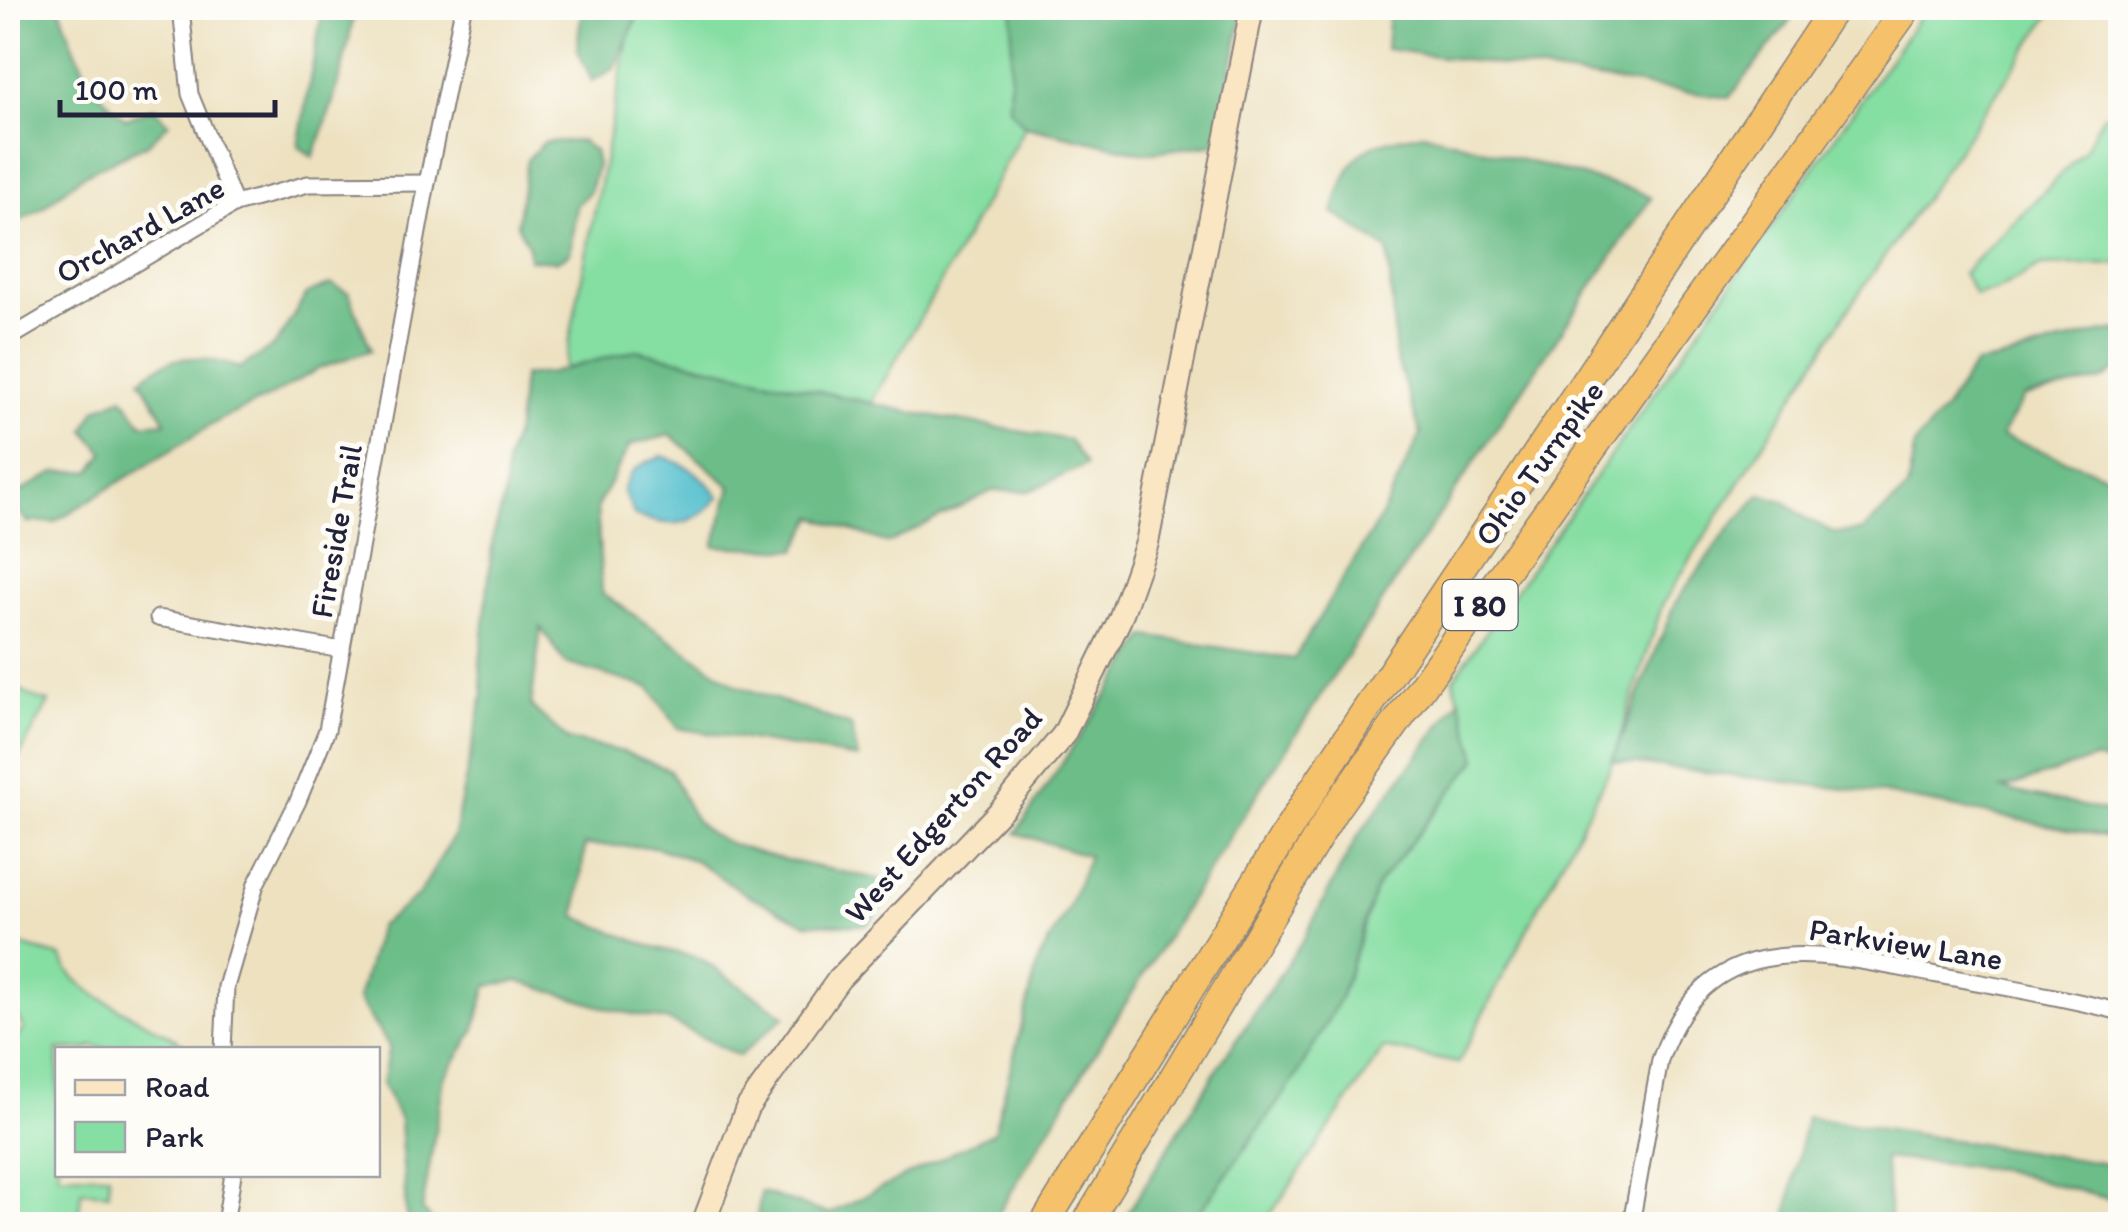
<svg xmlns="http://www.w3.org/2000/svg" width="2128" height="1232" viewBox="0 0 2128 1232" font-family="Itim,sans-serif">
  <rect width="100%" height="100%" fill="#fdfcf7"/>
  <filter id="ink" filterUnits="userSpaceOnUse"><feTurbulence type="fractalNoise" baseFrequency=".01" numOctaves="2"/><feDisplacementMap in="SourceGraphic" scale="20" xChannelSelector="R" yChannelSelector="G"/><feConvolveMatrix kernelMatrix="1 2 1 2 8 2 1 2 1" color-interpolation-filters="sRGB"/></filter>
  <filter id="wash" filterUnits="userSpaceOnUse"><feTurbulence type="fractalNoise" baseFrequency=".0048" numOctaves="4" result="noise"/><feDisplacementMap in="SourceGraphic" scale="40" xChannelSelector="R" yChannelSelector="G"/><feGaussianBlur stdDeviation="2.25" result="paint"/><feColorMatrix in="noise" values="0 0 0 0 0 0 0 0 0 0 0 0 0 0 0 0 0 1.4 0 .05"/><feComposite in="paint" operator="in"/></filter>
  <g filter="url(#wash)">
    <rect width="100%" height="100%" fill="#ede1c0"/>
    <!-- green -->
    <g fill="#85dea2" stroke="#54806e" stroke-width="2.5">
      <path d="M641 8H1013L1009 107 1025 126 950 266 871 403 636 350 564 369 628 38Z"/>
      <path d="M1933 8H2055L1851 305 1663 603 1609 771 1458 1063 1384 1048 1264 1224H1191L1296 1077 1340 998 1377 885 1477 759 1453 679 1921 15Z"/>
      <path d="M2120 109V264L2041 266 1995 291 1975 295 1963 273 2083 152 2103 116Z"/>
      <path d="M8 644C12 679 11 694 49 702L8 776Z"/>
      <path d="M8 938 28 948 62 957C73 998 158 1022 189 1049L115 1050 92 1046 88 1049 58 1050V1174L109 1175V1193L81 1191 78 1224H8V1042L24 1030 8 997Z"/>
    </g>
    <!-- forest -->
    <g fill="#6cbd88" stroke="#477062" stroke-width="2.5">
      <path d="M8 8H60C78 57 84 85 126 119L154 108 169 123 148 144 83 175 41 209 8 227V158L17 150 8 125Z"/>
      <path d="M323 8H355C346 60 333 108 313 157L298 146Z"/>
      <path d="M582 8H641L615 68 592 81 577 48Z"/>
      <path d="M1013 8H1244L1216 144 1144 153 1025 126 1009 108Z"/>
      <path d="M1389 8H1598L1646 13 1647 8H1800L1729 98 1386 49Z"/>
      <path d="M1423 133 1637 191 1651 198C1424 535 1199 874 992 1224H756L761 1192 829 1214 994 1132 1039 959 1068 909 1089 856 1016 833 1146 636 1294 659 1380 518 1421 434 1396 358 1388 250 1333 212C1352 150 1359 145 1423 133Z"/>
      <path d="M581 141 594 151 597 165 590 191 576 206 570 253 557 261 529 259 528 245 517 225 527 160 544 142Z"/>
      <path d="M331 284 349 293 371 350 318 369 266 399 223 418 54 522H27L9 498 56 472 91 471 104 453 85 430 96 409 123 397 142 424 166 422 141 379C174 350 200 356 240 368L275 345 307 294Z"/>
      <path d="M2120 330V367L2102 380 2024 397 2001 436 2118 479 2120 765 2094 759 2002 789 2120 814V839L1879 793 1612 761 1675 603 1725 534 1761 494 1784 501 1805 518 1835 533 1862 531 1907 490 1915 444 1945 409 1975 364C2025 358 2071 335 2120 330Z"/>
      <path d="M636 350 919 414 1069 440 1086 465 1029 491H992L888 543 814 517 796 550 714 546 731 487 671 435 630 445 597 507 602 593 736 685 851 726 858 758 678 728 650 688 565 663 541 628 531 706 568 740 624 752 670 770C679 787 687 810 700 825 727 856 858 873 902 884L867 925 805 923 744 893 696 861 655 847 585 845 576 917 649 946 699 958 785 1016 739 1056 669 1021 613 1010 518 981 487 986 474 1032 444 1078 422 1210 436 1224H407L400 1120 382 1083 389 1047 358 999 379 926 419 895 454 835 483 694 480 664 493 537 504 499 506 462 517 427 523 376 550 373Z"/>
      <path d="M1460 699 1477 759 1377 885 1340 998 1296 1077 1191 1224H1121L1217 1069 1303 940 1356 839Z"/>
      <path d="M1806 1117 2120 1166V1202L1998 1169 1884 1158 1891 1224H1785Z"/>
    </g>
    <!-- water -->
    <path fill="#54c0ce" stroke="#3b7184" stroke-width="2.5" d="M662 456C687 465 704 475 719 497 691 529 673 527 635 516L623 491C629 469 641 464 662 456Z"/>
  </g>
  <g filter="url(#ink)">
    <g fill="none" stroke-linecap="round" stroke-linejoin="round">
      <!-- street casing -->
      <g stroke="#88827e" stroke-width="19">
        <g id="street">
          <path d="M181 8 190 94 235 204"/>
          <path d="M8 339 235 204 308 184 427 183"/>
          <path d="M158 618 342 650"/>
          <path d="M223 1050 226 987 256 884 298 801 327 730 427 183 463 8"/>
          <path d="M225 1224 233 1174"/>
          <path d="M1631 1224 1660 1060C1709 920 1824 954 1937 975 1998 986 2058 996 2117 1011"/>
        </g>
      </g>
      <!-- secondary casing -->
      <g stroke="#88827e" stroke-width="26">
        <path id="secondary" d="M703 1224 747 1108 839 979 1003 808 1064 734 1120 619 1147 543 1252 8"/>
      </g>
      <!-- highway casing -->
      <g stroke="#88827e" stroke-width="31">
        <g id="highway">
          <path d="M1044 1224 1311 793 1834 8"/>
          <path d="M1086 1224 1334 810 1907 8"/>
        </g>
      </g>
      <!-- street -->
      <use href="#street" stroke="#fff" stroke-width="15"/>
      <!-- secondary -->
      <use href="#secondary" stroke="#fbe6c4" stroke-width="22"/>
      <!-- highway -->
      <use href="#highway" stroke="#f5c16b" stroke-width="28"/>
    </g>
  </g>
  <g text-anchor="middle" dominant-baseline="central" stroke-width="10" stroke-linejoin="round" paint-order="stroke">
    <!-- shield labels -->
    <rect fill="#fdfcf7" stroke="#646373" stroke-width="2.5" x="1442.5" y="580" width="75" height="50" rx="8"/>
    <g font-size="30" font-weight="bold" fill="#22223b">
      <text x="1480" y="605">I 80</text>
    </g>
    <!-- street labels -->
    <g font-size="32" fill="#22223b" stroke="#fdfcf7">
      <text transform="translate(140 230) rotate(-29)">Orchard Lane</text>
      <text transform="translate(1539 463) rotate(-54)">Ohio Turnpike</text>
      <text transform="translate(336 531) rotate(-80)">Fireside Trail</text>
      <text transform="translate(943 815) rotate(-48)">West Edgerton Road</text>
      <text transform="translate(1906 944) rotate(9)">Parkview Lane</text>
    </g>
  </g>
  <!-- margin -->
  <rect width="2128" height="1232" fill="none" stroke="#fdfcf7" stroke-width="40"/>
  <!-- legend -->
  <rect x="55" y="1047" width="325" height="130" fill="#fdfcf7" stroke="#a5a5ac" stroke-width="2.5"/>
  <rect x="75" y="1080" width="50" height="15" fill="#fbe6c4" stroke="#a5a5ac" stroke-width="2.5"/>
  <text x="145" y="1097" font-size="30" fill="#22223b">Road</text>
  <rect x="75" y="1122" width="50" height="30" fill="#85dea2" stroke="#a5a5ac" stroke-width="2.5"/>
  <text x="145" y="1147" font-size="30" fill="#22223b">Park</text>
  <!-- scale -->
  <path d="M60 100v15h215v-15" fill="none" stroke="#22223b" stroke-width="5"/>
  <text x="75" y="100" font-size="30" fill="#22223b" stroke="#fdfcf7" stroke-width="8" paint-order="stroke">100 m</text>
</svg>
